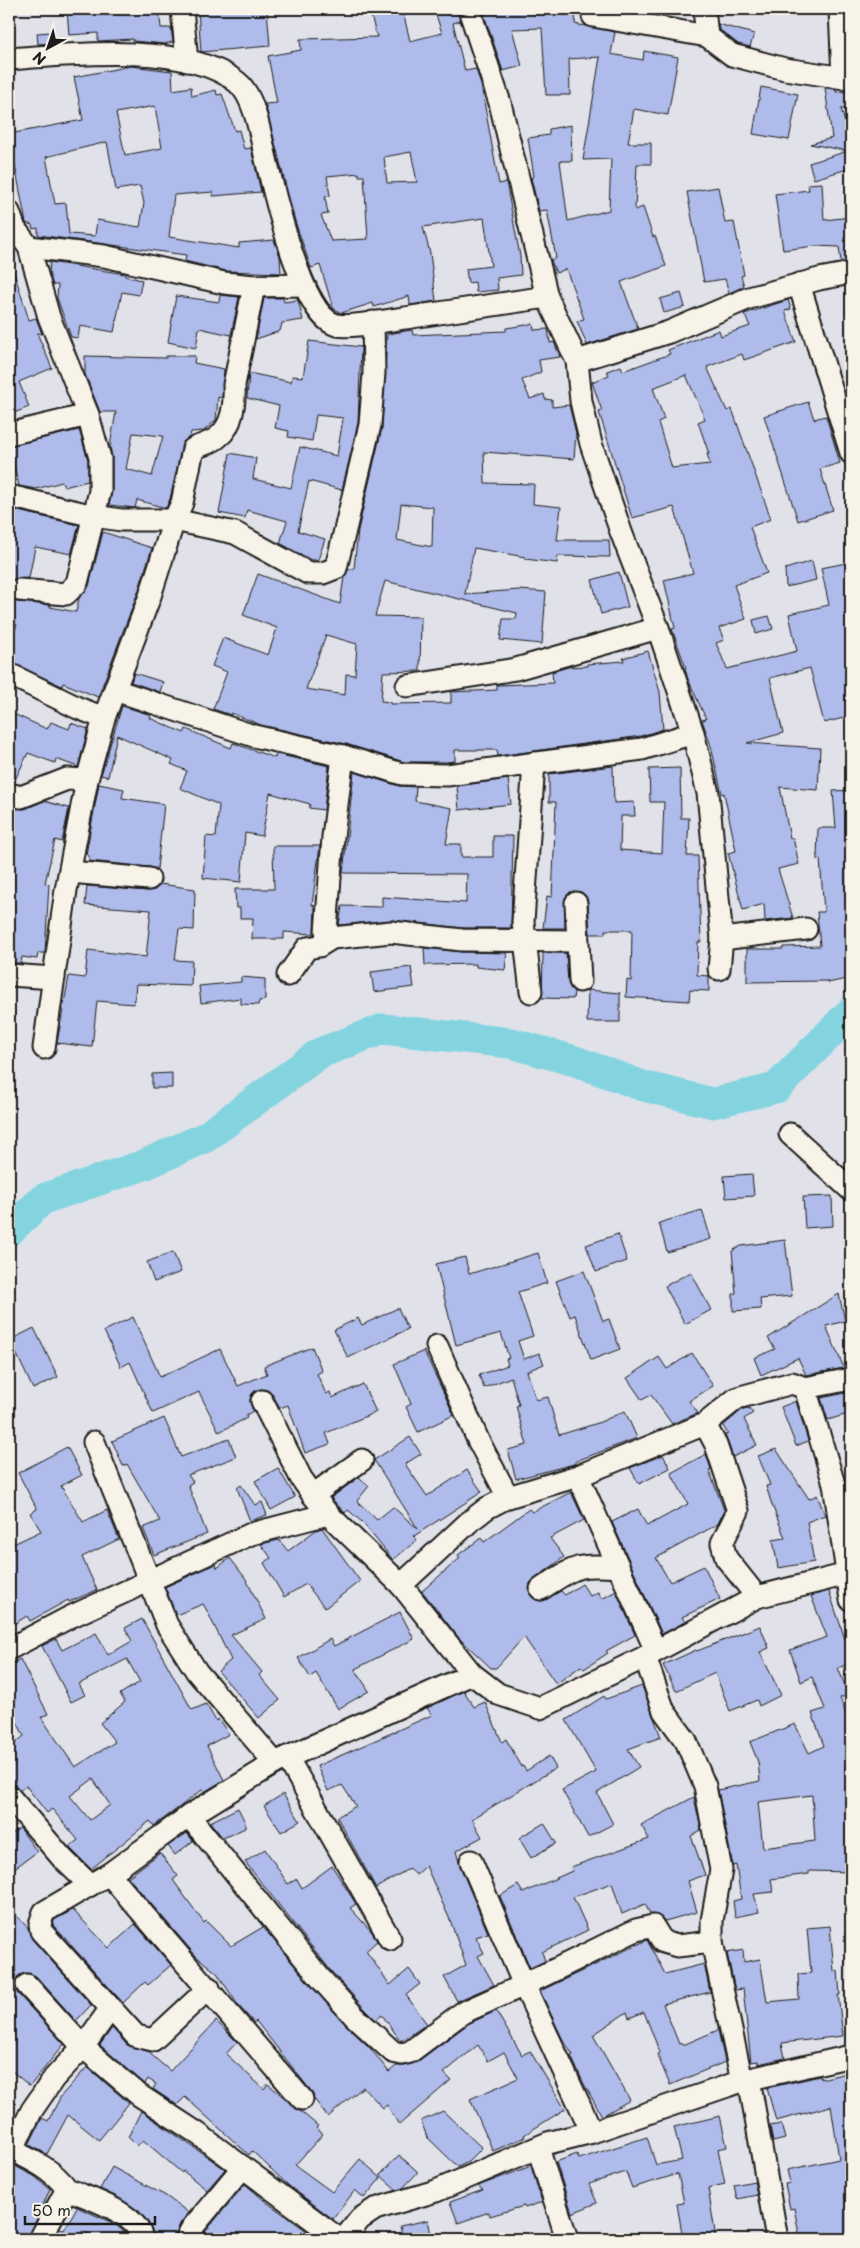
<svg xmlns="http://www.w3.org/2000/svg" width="860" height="2248" viewBox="0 0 860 2248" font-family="'Playpen Sans',sans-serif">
  <rect width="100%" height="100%" fill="#e1e2e9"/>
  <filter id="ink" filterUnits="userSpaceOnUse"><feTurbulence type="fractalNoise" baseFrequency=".02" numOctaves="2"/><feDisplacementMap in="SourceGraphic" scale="10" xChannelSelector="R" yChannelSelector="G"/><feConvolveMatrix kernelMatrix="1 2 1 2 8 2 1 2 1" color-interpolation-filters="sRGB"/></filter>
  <g filter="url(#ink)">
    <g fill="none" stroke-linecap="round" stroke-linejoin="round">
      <!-- river -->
      <path stroke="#84d4e0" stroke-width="31" d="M9 1231 43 1199 144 1165 206 1137 320 1053 383 1029 511 1043 575 1061 643 1086 713 1103 776 1088 851 1012"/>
    </g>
    <!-- building -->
    <g fill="#aebbeb" stroke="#1c1c1c" fill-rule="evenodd">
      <path d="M67 9H159L161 28H171L173 42 164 44 133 41V39L98 41V33L69 35Z"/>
      <path d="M198 9H267L270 46 201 52Z"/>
      <path d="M369 9H388L390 16 403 12 410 41 442 33 434 9H457L460 21 453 23 465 71 476 69 481 85 499 184 506 182 520 256 521 275 497 278 498 290 476 292 475 282 468 283 466 269 491 266 484 218 423 227 430 253 436 301 410 305 409 296 374 307 373 303 341 313 333 308 320 265 311 268 295 221 265 104 277 103 268 56 301 50 300 39 377 37ZM411 152 417 182 387 183 384 157ZM359 173V176H364L368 239 331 241 321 215 328 214 325 197 330 196 327 176Z"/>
      <path d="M482 9H576L575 24 615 32 611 54 643 60 644 51 678 57 668 115 634 109 628 143H651V164H637L635 210 643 207 653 237 655 236 666 266 621 282 638 329 587 345 577 321 584 319 566 269 556 273 552 263 551 260 556 258 547 210 539 211 531 178 534 176 528 138 549 135V129L571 125 572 161H560L568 221 609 210 611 159 583 160 600 57 569 59 570 95H546L542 28 512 29 522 66 503 71Z"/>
      <path d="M718 24 754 34 750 47 738 44 719 29Z"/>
      <path d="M51 32 53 43 38 44 37 33Z"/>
      <path d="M131 66 172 71 173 90 191 87 192 96 216 90 217 95 222 94 235 131 239 130 244 149 251 148 261 192 213 196V192L174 195 169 237 239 248V243L274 240 280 256 281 273 226 271 185 261 186 255 38 235V228L33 229 32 225 26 223 9 134 83 120 74 77ZM155 106 162 148 125 155 116 113ZM107 142 116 190 140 186 144 203 140 227 97 220 95 236 69 234 66 203 55 204 46 157Z"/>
      <path d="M761 87 798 94 789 140 753 134Z"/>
      <path d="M825 88 835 89 836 92 851 91V109H841L851 142V168L814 179 809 163 848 151 810 144 832 138Z"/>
      <path d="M822 183 824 220 851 217V261L841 262 839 247 815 246 783 250 775 194 809 190 808 184Z"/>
      <path d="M718 187 725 223 734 222 744 275 741 276 744 286 729 293 725 279 704 282 687 192Z"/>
      <path d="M50 262 125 274V276L142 280 139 295 122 292 114 332 80 326 78 338 71 337 57 298 58 285H53L49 273Z"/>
      <path d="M12 266 29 320 36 318 42 334 37 333 52 368 19 382 29 407 9 415V267Z"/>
      <path d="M681 293 685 307 664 313 660 299Z"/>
      <path d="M220 295 239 297 231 335 199 328 196 348 168 342 176 296 219 302Z"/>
      <path d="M264 298H283L284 302 298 300 303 320 282 323 280 331 256 339Z"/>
      <path d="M788 300 791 309 785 311 796 342 744 360 742 354 707 367 727 411 732 409 771 519 750 527 767 573 734 585 746 619 719 628 724 640 716 643 727 669 797 651 789 614 829 605 821 568 851 562V716L824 723 810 668 770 678 783 733 747 743 820 748 818 790 780 787 790 838H793L799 864 778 869 793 918 765 921 764 904 743 910 728 853 736 851 724 793 722 794 711 746 702 720 706 719 688 679 685 669 686 668 672 629 675 628 664 580 693 573 674 507 632 518 599 412 602 411 592 382 609 375 607 371 621 366 623 371 670 354 668 350 719 330 721 336 750 326 744 314ZM686 375 705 419 698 422 709 454H707L710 464 672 468 658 422 664 419 653 388Z"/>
      <path d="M533 324 534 330 548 329 550 343 554 342 560 357 539 360 541 372 522 380 530 399 544 394 545 399 552 400V407L569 405 576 433 574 459 484 452 485 483 534 484 533 504 561 507 557 540H609L610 557 558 556 557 563 525 559V557L474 548 465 594 519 590 546 592 542 644 500 640 503 619H516L517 613 385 581 375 616 421 617 420 671 383 672 381 701 390 702V704L451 703V692L497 690V685L553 683 552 672 568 667 587 666V664L624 661 623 658 648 651 660 692 663 729 641 736 498 756 497 750H455V761L446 762H404L346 744 261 725 231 713V715L213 709 227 672 212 666 223 638 268 655 277 628 243 615 258 574 340 604 344 577 349 569H354L358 530 382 428 387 334 412 330 413 335 506 331V328ZM401 504 433 507 432 547 397 540ZM326 635 357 644 355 675 346 674 345 695 306 689Z"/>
      <path d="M309 341 361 347 358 423 342 490 309 481 298 531 325 539 318 560H311L280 543 287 521 247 510 245 518 219 513 230 453 256 458 253 479 291 488 300 447 337 456 343 418 316 415 312 441 288 437 289 431 275 428 279 406 247 398 249 373 291 382 292 376 303 377Z"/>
      <path d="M85 356 166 358V356H195L194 363 224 369 222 398 218 397 216 420 204 431 191 432 190 437 183 442 170 499 166 508 137 500 135 508 109 505 112 491V458L110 446 116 412H100L85 374ZM133 433 163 436 152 476 126 469Z"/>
      <path d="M808 402 814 419 826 416 840 463 820 469 833 510 798 521 764 416Z"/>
      <path d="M79 430 88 460V481L64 487 62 482 36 489 19 486 9 446Z"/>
      <path d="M9 509 79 525 71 554 35 547 29 578 14 579 9 583Z"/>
      <path d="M103 532 152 548 138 592 98 697 63 683 62 686 9 662V644L17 625 9 623V597L17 602 51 605 50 607 76 612 79 598 89 586Z"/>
      <path d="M812 561 816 580 786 587 785 569Z"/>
      <path d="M619 572 628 607 601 614 592 580Z"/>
      <path d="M769 616 773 629 756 634 753 620Z"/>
      <path d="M134 673 163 682 160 692 131 682Z"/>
      <path d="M122 706 151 715 150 718 184 733 186 729 231 748 233 743 275 758 276 754 329 766 324 810 309 808 310 804 270 793 262 836 245 833 241 882 203 878 206 836 216 837 219 805 180 788 187 771 171 764 173 760 117 735 108 777 101 775Z"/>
      <path d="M9 712 47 729 51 722 69 729 71 723 88 729 78 767 56 759 55 763 28 753 14 782H9Z"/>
      <path d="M613 766 614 803 634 802 635 816H621L620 850 662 853 664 802H650L649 769 680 768 681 818H689L687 856H698L701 942H698L697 975 709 976V991L690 990 689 1001 626 997 627 980 631 981 632 930H605V934H590L588 902 581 892H570L565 898V928H543L547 896 552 897 554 852 556 802H549V774Z"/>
      <path d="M354 772 399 786 416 787 415 801 452 808 446 844H461V857H493V836H513L511 928H463L392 920 339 925 342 906 382 907V897L466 903 467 874 343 873Z"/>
      <path d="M508 779 511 804 459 810 457 786Z"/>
      <path d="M99 784 124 789 122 798 164 804 157 869 150 867 89 861V856L86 854Z"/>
      <path d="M851 790V978L828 983 827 981 747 982V949H783V947L820 946 817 912H824L820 859 817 860 818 828H836L833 791Z"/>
      <path d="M44 801 69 808 62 842 55 840 45 883 49 884 45 953H38L37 959 22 957 21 963H9V807L25 809Z"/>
      <path d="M273 846H320L312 905 315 906 314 934 284 932V939H252L253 918H240V908H236L235 889H274Z"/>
      <path d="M160 884 195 889 194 930 179 929 175 960 192 961 191 986 136 984 134 1004 97 1001 92 1047 57 1043 69 976 85 978 88 950 146 957 151 910 85 905 87 886 148 891 155 890Z"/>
      <path d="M424 948 462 952 507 953 505 970 476 967V964L425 965Z"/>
      <path d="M543 953H566L568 982 574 992 573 999 542 998Z"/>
      <path d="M411 967 414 987 374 992 371 972Z"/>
      <path d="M241 977 265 979V1000L259 1001 258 1005 241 1004V998L201 1003 199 986 241 982Z"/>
      <path d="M588 990 620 993V1022H587Z"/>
      <path d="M172 1073V1088H152V1074Z"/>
      <path d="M752 1174 754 1196 726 1198 724 1176Z"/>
      <path d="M832 1196 833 1226 805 1228 803 1197Z"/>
      <path d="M702 1210 711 1239 667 1252 659 1223Z"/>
      <path d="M618 1234 627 1261 596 1272 586 1245Z"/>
      <path d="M785 1240 792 1296 760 1299 761 1309 733 1311V1294L736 1293 732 1251 741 1246Z"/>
      <path d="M173 1252 181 1272 154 1282 147 1262Z"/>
      <path d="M538 1253 547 1283 518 1292 533 1336 518 1341 524 1359 539 1353 544 1364 527 1371 536 1400 548 1397 559 1435 598 1423 625 1411 637 1438 576 1461 574 1464 516 1479 508 1450 527 1445 516 1406 519 1405 511 1377 484 1388 479 1375 508 1365 506 1359 509 1358 501 1333 456 1345 436 1264 465 1257 469 1274Z"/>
      <path d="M584 1271 603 1321 609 1319 620 1349 591 1360 575 1315 570 1317 556 1281Z"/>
      <path d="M691 1272 711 1310 685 1324 665 1286Z"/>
      <path d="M839 1294 845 1321 826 1326 844 1368 806 1375 798 1358 761 1375 754 1358 775 1349 768 1338Z"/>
      <path d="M398 1308 408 1329 348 1358 334 1330 358 1318 362 1325Z"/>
      <path d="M133 1317 160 1377 220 1349 238 1386 267 1374 264 1366 312 1347 322 1371 317 1374 326 1394 330 1392 332 1398 363 1384 376 1412 326 1433 330 1444 305 1453 288 1405 280 1408 273 1395 263 1389 257 1390 251 1395 250 1401 253 1411 246 1415 247 1418 219 1432 199 1392 153 1413 130 1362 121 1367 104 1331Z"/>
      <path d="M34 1328 58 1377 33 1389 10 1340Z"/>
      <path d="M424 1351 454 1415 418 1432 406 1407 411 1404 394 1364Z"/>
      <path d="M692 1353 713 1386 689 1401 698 1413 672 1424 651 1395 642 1400 627 1378 659 1357 667 1369Z"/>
      <path d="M851 1392V1413L828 1420 821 1398Z"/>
      <path d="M796 1401 808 1441 796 1446 781 1407Z"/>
      <path d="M749 1408 753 1413 744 1419 757 1445 733 1457 725 1435 728 1434 723 1426 743 1409Z"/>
      <path d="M164 1418 181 1457 229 1439 236 1457 188 1475 193 1482 188 1485 207 1534 154 1555 143 1528 160 1521 127 1464 123 1466 112 1441Z"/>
      <path d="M410 1437 421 1454 405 1464 427 1496 467 1470 482 1492 414 1536 417 1540 393 1560 362 1522 348 1510 345 1513 331 1498 359 1477 369 1486 357 1501 377 1520 393 1507 418 1529 374 1460Z"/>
      <path d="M67 1447 82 1475 61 1486 83 1522 107 1510 119 1539 82 1557 97 1590 69 1602 68 1600 30 1621 27 1616 9 1627V1546L41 1531 30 1513 37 1509 18 1473Z"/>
      <path d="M776 1449 809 1499 817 1495 825 1515 807 1522 814 1562 778 1568 773 1540 785 1538 772 1505 766 1486 770 1485 758 1456Z"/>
      <path d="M706 1454 711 1469 709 1470 724 1510 718 1524 656 1558 670 1582 704 1566 720 1599 682 1617 685 1622 662 1634 612 1522 638 1509 647 1526 688 1504 671 1473Z"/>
      <path d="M663 1455 670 1468 639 1484 630 1468Z"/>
      <path d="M278 1468 295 1497 271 1510 255 1481Z"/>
      <path d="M241 1485 255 1505 262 1502 267 1515 250 1521 237 1488Z"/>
      <path d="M571 1492 584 1520 550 1538 564 1557 530 1583V1595L536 1600 542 1601 561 1591 565 1595 582 1584 590 1596 598 1592 602 1599 616 1591 635 1635 606 1651 608 1653 584 1669 581 1666 556 1684 524 1637 496 1668H491L459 1638 422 1591 460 1558 458 1555 481 1538 484 1542 529 1509 532 1512Z"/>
      <path d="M322 1528 360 1581 325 1608 306 1584 284 1597 264 1563 271 1558 261 1544 279 1540 288 1551 316 1530Z"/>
      <path d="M230 1558 246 1579 266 1619 231 1635 262 1672 259 1675 280 1700 259 1718 218 1671 231 1660 206 1609 203 1604 176 1615 165 1587 216 1564 217 1568Z"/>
      <path d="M829 1591 851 1657V1663L838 1668 849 1695 840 1698 851 1727V1872L809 1871V1874L771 1879 773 1892 754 1894 759 1912 735 1917 733 1901 741 1899 736 1865 733 1866 718 1790 760 1781 758 1762 750 1742 795 1724 809 1753 824 1746 812 1713 825 1709 812 1677 801 1682 790 1650 827 1637 811 1596ZM812 1795 815 1841 763 1848 758 1802Z"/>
      <path d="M400 1612 414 1639 355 1669 369 1691 338 1709 316 1673 310 1677 298 1658 330 1639 334 1646Z"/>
      <path d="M142 1619 192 1710 206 1704 216 1721 218 1719 229 1734 207 1746 224 1780 204 1792 202 1790 154 1826 150 1821 91 1869 69 1847 78 1840 52 1809 47 1813 26 1786 20 1790 9 1780V1748L24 1736 9 1706V1665L20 1659 48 1714 41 1717 75 1767 115 1742 100 1723 125 1702 120 1694 140 1682 127 1659 79 1684 85 1695 71 1702 42 1646 56 1639 62 1650 96 1633 108 1655 132 1641 125 1628ZM93 1779 110 1805 90 1820 70 1796Z"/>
      <path d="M760 1626 769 1648 760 1652 781 1695 759 1706 757 1700 730 1711 715 1673 676 1691 663 1665 696 1650 697 1651Z"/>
      <path d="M642 1686 661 1737 628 1749 639 1767 597 1793 613 1824 588 1837 562 1790 596 1772 566 1720 604 1696 606 1699Z"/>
      <path d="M464 1691 474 1707 485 1702 502 1742 506 1739 522 1767 523 1766 526 1771 549 1756 556 1768 472 1819 482 1837 456 1851 460 1866 488 1933 476 1937 484 1953 478 1956 494 1985 457 2001 444 1977 466 1965 450 1920 426 1866 416 1875 410 1868 376 1888 337 1817 356 1806 342 1785 328 1791 317 1766 432 1715 427 1708Z"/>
      <path d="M283 1794 300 1821 281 1832 264 1806Z"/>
      <path d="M694 1797 701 1830 691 1836 705 1875 688 1881 697 1912 665 1921 658 1915 650 1914 645 1904 622 1914 612 1883 573 1897 588 1930 542 1952 545 1961 530 1968 500 1896 518 1885 523 1893 572 1871 571 1867 649 1839 641 1825Z"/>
      <path d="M238 1808 245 1822V1828L223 1838 210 1822Z"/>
      <path d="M544 1823 556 1843 531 1858 519 1838Z"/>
      <path d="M20 1828 37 1852 9 1872V1836Z"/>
      <path d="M187 1833 193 1841 175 1855 168 1846Z"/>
      <path d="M265 1849 288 1884 297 1879 302 1888 332 1866 356 1904 350 1908 372 1932 377 1941 366 1951 390 1985 409 1969 420 1984 406 1995 427 2024 401 2041 382 2015 376 2020 364 2008 331 1971 245 1862Z"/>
      <path d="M160 1853 178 1876 173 1880 204 1923 206 1921 231 1946 263 1927 312 1987 346 2025 370 2048 389 2072 396 2066H405L417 2062 468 2024 496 2011 522 2055 530 2051 565 2109 524 2135 525 2137 493 2151 470 2099 518 2078 504 2052 488 2061 478 2045 444 2073 451 2080 399 2125 387 2105 383 2108 363 2087 328 2117 314 2099 311 2091 256 2021 254 2023 238 2005 217 1973 196 1956 128 1877Z"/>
      <path d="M9 1907 28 1928 32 1939 91 2005 76 2021 36 1976 25 1973 18 1976 15 1982 17 1993 64 2044 30 2086 9 2069Z"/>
      <path d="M73 1910 109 1948 135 1924 171 1965 148 1985 145 1982 123 2003 53 1925 54 1920Z"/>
      <path d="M830 1926 834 1971H838L840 1995H838L843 2036 782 2043 785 2058 758 2064V2061L751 2062 743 1989 735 1990 727 1953 743 1950 744 1962 760 1959 767 2002 799 1999 798 1974 811 1973 807 1928Z"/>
      <path d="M647 1940 665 1974 704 1964 710 1992 663 2004 679 2044 682 2043 683 2045 718 2030 725 2062 670 2085 657 2054 660 2053 644 2012 629 2018 627 2012 593 2035 630 2100 602 2116 584 2084 571 2056 573 2055 562 2038 540 1991Z"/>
      <path d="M216 2021 237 2042 226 2054 264 2089 268 2084 318 2126 316 2128 323 2134 295 2165 332 2192 360 2159 381 2178 364 2198 355 2190 333 2219 289 2186 252 2151 249 2155 185 2097 177 2105 153 2089 156 2084 148 2079 145 2084 100 2045 112 2028 127 2045 147 2051 170 2071Z"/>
      <path d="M87 2067 129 2103 99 2140 68 2115 47 2154 29 2145 42 2118 48 2121 61 2096Z"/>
      <path d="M851 2072V2105L849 2106 851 2123V2239H800L794 2208 790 2209 785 2184 790 2183 787 2170 839 2159 831 2106 776 2121 767 2088 820 2076 821 2079Z"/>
      <path d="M141 2111 225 2169 207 2190 183 2171 182 2173 143 2140 137 2146 128 2137Z"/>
      <path d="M443 2111 482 2148 468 2162 458 2167 427 2137 421 2121Z"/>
      <path d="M720 2116 727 2147 718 2149 725 2184 708 2188 716 2239H683L677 2204 684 2203 678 2174 632 2188 626 2172 589 2184 597 2203 572 2213 556 2162 577 2154 579 2159 647 2137 656 2165 682 2160 674 2127Z"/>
      <path d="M781 2124 785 2139 773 2142 770 2126Z"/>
      <path d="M399 2155 418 2172 403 2188 397 2190 380 2175Z"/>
      <path d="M9 2163 34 2176 50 2189 28 2239H9Z"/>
      <path d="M531 2166 542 2202 525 2208 524 2206 490 2216 489 2212 458 2223 450 2202 483 2190 478 2186Z"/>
      <path d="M112 2167 166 2196 189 2213 181 2222 174 2239H160L154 2235 148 2222 139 2211 117 2197 100 2189Z"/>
      <path d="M754 2181 757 2195 737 2199 734 2185Z"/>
      <path d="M245 2184 265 2201 318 2239H214L205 2232Z"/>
      <path d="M77 2207 115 2224 126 2234 123 2239H98L82 2231 78 2239H54L60 2228 64 2230Z"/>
      <path d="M428 2220 432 2239H403L400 2226Z"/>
    </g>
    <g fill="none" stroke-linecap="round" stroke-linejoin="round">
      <!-- street casing -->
      <g stroke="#1c1c1c" stroke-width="25">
        <g id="street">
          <path d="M182 9 187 61"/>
          <path d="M469 9 500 103 547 297 577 361 581 401 591 444 621 532 658 628 693 733 708 793 722 939 719 969"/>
          <path d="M704 9 707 36"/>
          <path d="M840 9 843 78"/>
          <path d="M593 16 707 36 732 55 785 69 851 79"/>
          <path d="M9 59C71 54 187 42 237 82 255 96 261 138 266 159 274 192 302 318 337 325 353 328 388 320 405 318 452 311 499 304 547 297"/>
          <path d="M9 212 15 229 29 247 49 317 88 415 100 458V491L77 583 66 594 19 590"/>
          <path d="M29 247 104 256 224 283 254 286 303 285"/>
          <path d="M799 284 851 453"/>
          <path d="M577 361 669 332 749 298 819 279 851 273"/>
          <path d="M9 434 88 415"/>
          <path d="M9 496 94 516 121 520H174L235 533 308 573H323L336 568 370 425 374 373 373 322"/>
          <path d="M9 674 78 708 104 718"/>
          <path d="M407 686 516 669 658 628"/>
          <path d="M115 690 254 736 343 756 402 774 447 775 642 749 693 733"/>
          <path d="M9 794 21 797 67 779 87 780"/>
          <path d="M70 872 149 879"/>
          <path d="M576 903 580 981"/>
          <path d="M332 938 326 932 333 837 343 756"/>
          <path d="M722 939 806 929"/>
          <path d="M9 975 54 978"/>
          <path d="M288 975 307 948 319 946 332 938 391 932 462 940 577 941"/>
          <path d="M531 992 523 922 534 763"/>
          <path d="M44 1048 66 890 87 780 104 718 150 596 174 520 182 503 193 449C200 445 212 443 218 437 233 426 235 402 234 385L254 286"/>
          <path d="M790 1134 851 1190"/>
          <path d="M437 1346 478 1440 508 1497"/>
          <path d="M805 1388 834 1484 851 1600"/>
          <path d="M262 1401 301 1478 313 1495 328 1514 401 1585 472 1674 498 1694 540 1708 645 1657 757 1597 851 1573"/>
          <path d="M705 1424 716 1445 738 1511 722 1543 726 1558 757 1597"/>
          <path d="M94 1442 167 1625 197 1672 275 1763"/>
          <path d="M578 1476 656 1651"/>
          <path d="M313 1495 362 1460"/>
          <path d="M401 1585 469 1522 487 1508 508 1497 578 1476 705 1424 737 1398 792 1383 805 1388 851 1379"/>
          <path d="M541 1589C576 1566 576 1564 618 1567"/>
          <path d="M9 1649 70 1617 251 1534 328 1514"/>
          <path d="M645 1657 664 1711 686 1741 705 1786 721 1870 712 1921V1942L742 2081"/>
          <path d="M287 1757 390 1939"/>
          <path d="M9 1796 63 1859 90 1885"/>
          <path d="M189 1816 321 1979 355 2017 393 2052 402 2054 410 2052 462 2013 524 1985 636 1930 653 1926 663 1942 677 1946 712 1942"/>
          <path d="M471 1861 524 1985 592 2132"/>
          <path d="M109 1874 302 2099"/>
          <path d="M27 1985 83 2047 139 2095 197 2133 339 2239"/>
          <path d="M209 1988 153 2040 136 2036 41 1931 40 1924 44 1912 109 1874 189 1816 275 1763 472 1674"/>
          <path d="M749 2079 777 2239"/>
          <path d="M538 2148 567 2239"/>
          <path d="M9 2149C30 2159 53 2169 67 2189 90 2199 137 2212 142 2239"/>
          <path d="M12 2150 32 2110 54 2078 83 2047 111 2008"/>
          <path d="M40 2239 67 2189"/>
          <path d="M186 2239 192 2228 243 2167"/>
          <path d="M344 2239 360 2219 375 2209 436 2191 548 2143 592 2132 742 2081 851 2056"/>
        </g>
      </g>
      <!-- street -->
      <use href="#street" stroke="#f7f3e8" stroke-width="21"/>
    </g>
  </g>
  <!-- margin -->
  <rect width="860" height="2248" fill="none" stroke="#f7f3e8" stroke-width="30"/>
  <rect x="15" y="15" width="830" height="2218" fill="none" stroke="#1c1c1c" stroke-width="2" filter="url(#ink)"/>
  <!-- north arrow -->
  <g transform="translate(48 48) rotate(220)" stroke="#f7f3e8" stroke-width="4" paint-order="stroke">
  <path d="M0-4L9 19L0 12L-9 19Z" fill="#1c1c1c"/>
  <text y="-8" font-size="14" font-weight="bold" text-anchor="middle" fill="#1c1c1c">N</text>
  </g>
  <!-- scale -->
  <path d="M25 2216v8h130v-8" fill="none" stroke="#1c1c1c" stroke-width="2.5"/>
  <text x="32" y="2216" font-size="15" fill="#1c1c1c" stroke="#f7f3e8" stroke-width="4" paint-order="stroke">50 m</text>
</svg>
